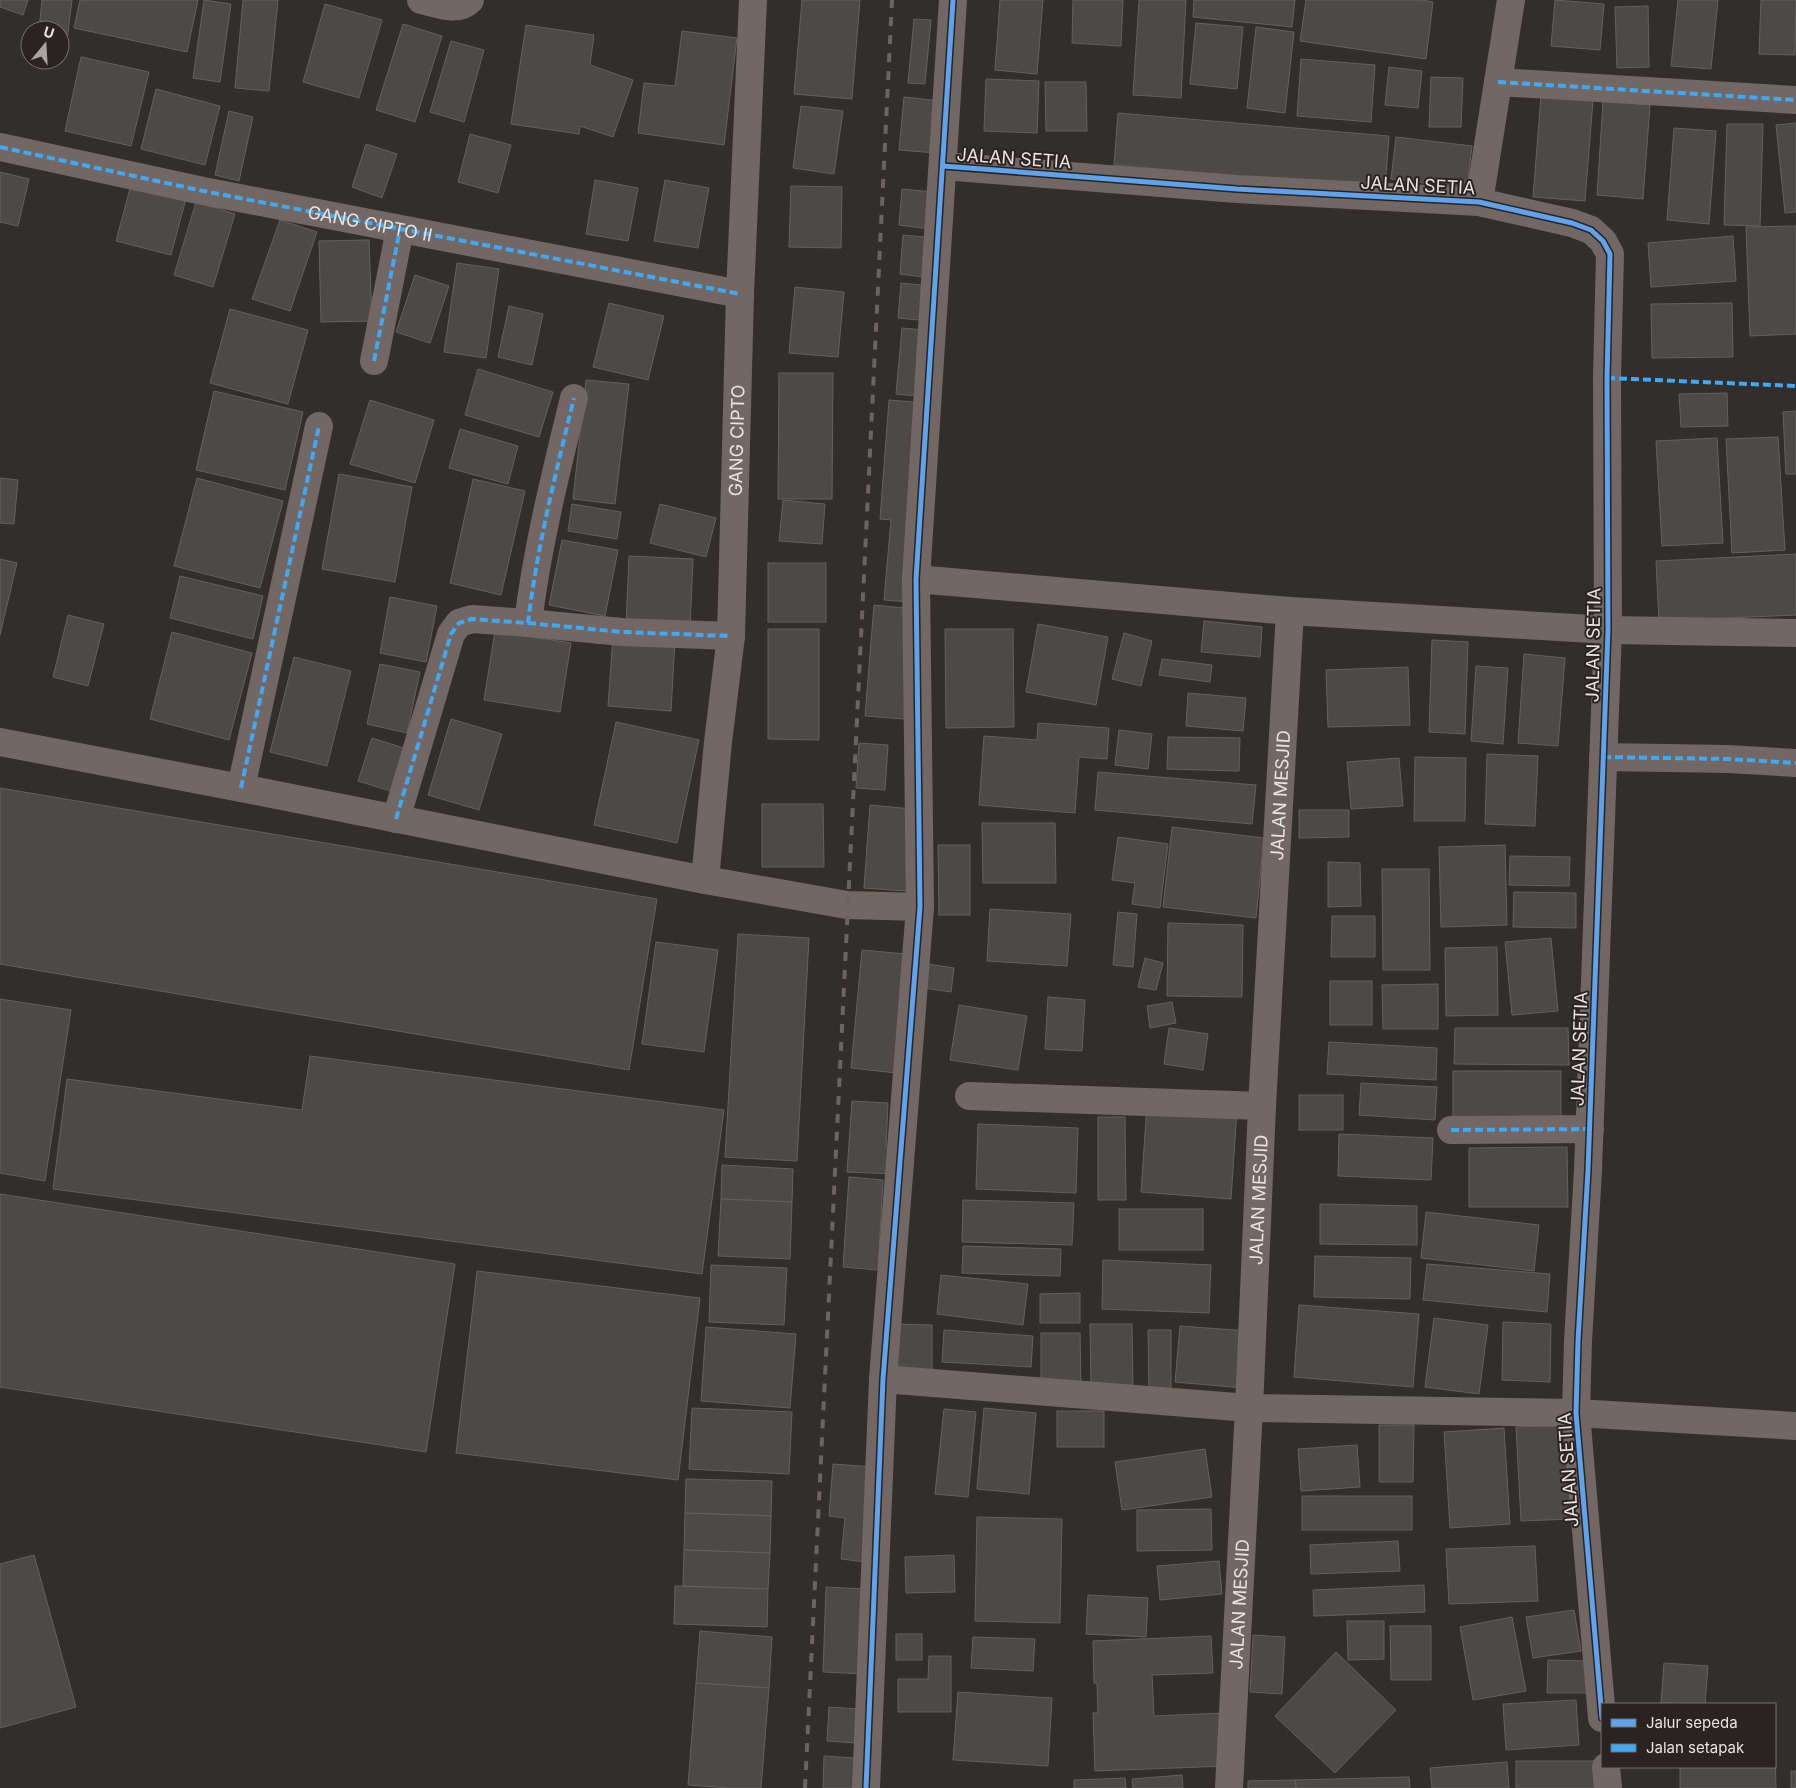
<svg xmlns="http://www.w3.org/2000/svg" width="1796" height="1788" viewBox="0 0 1796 1788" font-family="Inter,sans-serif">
  <rect width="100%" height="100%" fill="#312e2c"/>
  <!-- building -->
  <g fill="#4c4947" stroke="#646160">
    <path d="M0 0H28L23 15 0 7Z"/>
    <path d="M42 0H72L67 40 60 39V30H39Z"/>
    <path d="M80 0H198L187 52 74 28Z"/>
    <path d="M204 0 231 4 220 82 193 78Z"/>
    <path d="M243 0H278L269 91 235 88Z"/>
    <path d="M802 0H860L852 99 794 94Z"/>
    <path d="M1000 0H1043L1037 74 995 70Z"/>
    <path d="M1073 0H1123L1121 46 1072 43Z"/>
    <path d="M1139 0H1186L1181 98 1133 95Z"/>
    <path d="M1194 0H1295L1292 27 1193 17Z"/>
    <path d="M1306 0H1422L1433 2 1426 59 1300 41Z"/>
    <path d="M1555 0 1604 4 1600 50 1551 46Z"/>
    <path d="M1678 0H1718L1711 69 1671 66Z"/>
    <path d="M1761 0H1796L1795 55 1759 54Z"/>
    <path d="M325 4 382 20 359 98 303 82Z"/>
    <path d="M1648 6 1649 67 1617 68 1615 7Z"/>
    <path d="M914 19 931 20 925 84 908 83Z"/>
    <path d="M1196 23 1243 27 1237 89 1190 84Z"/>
    <path d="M403 24 442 36 415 122 376 110Z"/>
    <path d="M526 25 594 35 590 65 633 80 613 137 580 126 579 134 511 124Z"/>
    <path d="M1256 27 1294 32 1285 113 1247 108Z"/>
    <path d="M682 31 737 38 724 145 638 133 644 83 675 86Z"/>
    <path d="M451 41 484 50 464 122 430 112Z"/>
    <path d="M81 57 149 72 131 146 65 131Z"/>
    <path d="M1301 59 1375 65 1371 122 1297 116Z"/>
    <path d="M1389 67 1422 71 1418 108 1385 105Z"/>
    <path d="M1431 77 1463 78 1461 127H1429Z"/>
    <path d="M986 79 1039 81 1037 133 984 131Z"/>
    <path d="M1045 82H1086L1087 131H1046Z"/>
    <path d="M156 89 220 106 205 165 141 149Z"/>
    <path d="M1541 96 1593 100 1585 201 1533 197Z"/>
    <path d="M904 97 941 101 936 153 899 150Z"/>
    <path d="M1603 101 1650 105 1643 199 1597 195Z"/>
    <path d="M801 106 843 111 834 174 793 168Z"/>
    <path d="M229 111 253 117 239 181 215 175Z"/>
    <path d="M1118 113 1389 136 1385 189 1114 165Z"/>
    <path d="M1796 123V212L1785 213 1776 125Z"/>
    <path d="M1727 124H1763L1760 226 1724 225Z"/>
    <path d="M1674 128 1716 131 1709 224 1667 220Z"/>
    <path d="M470 134 511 145 498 193 458 182Z"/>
    <path d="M1396 137 1472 146 1467 188 1391 179Z"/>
    <path d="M366 144 397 154 382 198 352 187Z"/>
    <path d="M0 172 29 179 18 226 0 222Z"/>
    <path d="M133 177 188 191 171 255 116 241Z"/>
    <path d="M595 180 638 188 628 241 586 234Z"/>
    <path d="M665 180 709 188 698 248 654 241Z"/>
    <path d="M791 186 842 187 841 248 789 247Z"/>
    <path d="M902 189 933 192 930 229 899 225Z"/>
    <path d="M196 202 235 214 213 287 174 275Z"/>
    <path d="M280 220 317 232 290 311 252 299Z"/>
    <path d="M1796 226V334L1750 336 1746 227Z"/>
    <path d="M903 235 933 238 930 278 900 274Z"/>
    <path d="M1733 236 1736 281 1651 287 1648 243Z"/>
    <path d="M369 240 372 321 321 322 319 241Z"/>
    <path d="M457 263 499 269 486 358 444 352Z"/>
    <path d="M415 275 449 286 430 343 396 332Z"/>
    <path d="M901 283 932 286 929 321 898 318Z"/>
    <path d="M795 287 844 292 838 357 789 353Z"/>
    <path d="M609 303 664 316 648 380 593 367Z"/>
    <path d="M1732 303 1733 357 1652 358 1651 304Z"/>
    <path d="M509 306 543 314 532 365 498 357Z"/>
    <path d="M230 309 308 330 288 404 210 383Z"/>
    <path d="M902 328 924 330 917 396 896 394Z"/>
    <path d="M478 369 553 392 539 437 465 415Z"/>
    <path d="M779 373H833L832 499H778Z"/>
    <path d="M586 380 629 384 615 504 573 499Z"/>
    <path d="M214 391 303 412 285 490 196 470Z"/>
    <path d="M1727 393 1728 426 1681 427 1679 394Z"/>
    <path d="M370 400 434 420 415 483 350 464Z"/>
    <path d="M889 400 925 403 910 602 884 600 891 520 880 519Z"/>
    <path d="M1796 411V474H1786L1783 412Z"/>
    <path d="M460 429 518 446 508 484 449 468Z"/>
    <path d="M1778 437 1785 550 1732 553 1726 439Z"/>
    <path d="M1717 438 1723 543 1662 546 1656 441Z"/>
    <path d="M339 474 412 487 395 582 322 569Z"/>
    <path d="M0 478 18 480 14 524 0 523Z"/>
    <path d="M197 478 283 501 260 588 174 566Z"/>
    <path d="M473 479 525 491 501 595 450 583Z"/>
    <path d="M783 500 825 504 822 544 779 541Z"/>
    <path d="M572 504 621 512 617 539 568 531Z"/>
    <path d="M660 504 716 518 706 557 650 543Z"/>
    <path d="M562 540 618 550 605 616 549 605Z"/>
    <path d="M1796 554V615L1659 621 1656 561Z"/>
    <path d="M629 556 693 559 690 629 626 625Z"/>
    <path d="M0 559 17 563 0 635Z"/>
    <rect x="768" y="563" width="58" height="59"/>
    <path d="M180 576 263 596 253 639 170 618Z"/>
    <path d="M390 597 437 606 426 662 380 653Z"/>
    <path d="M874 605 914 609 905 719 865 716Z"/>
    <path d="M68 615 104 624 88 686 53 677Z"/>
    <path d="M1204 621 1262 627 1260 657 1201 652Z"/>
    <path d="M1038 624 1108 637 1096 705 1026 692Z"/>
    <path d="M768 629H819V740L768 739Z"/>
    <path d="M945 629H1013L1014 727 946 728Z"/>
    <path d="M495 631 571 643 560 712 484 700Z"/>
    <path d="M172 632 252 653 229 740 150 719Z"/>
    <path d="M1124 633 1152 641 1141 686 1112 679Z"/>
    <path d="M613 636 675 640 671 711 608 706Z"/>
    <path d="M1432 640 1468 642 1465 734 1429 732Z"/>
    <path d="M1524 654 1565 658 1558 746 1518 743Z"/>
    <path d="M294 657 351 671 327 766 270 752Z"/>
    <path d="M1162 659 1212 665 1210 682 1159 675Z"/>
    <path d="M380 664 420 672 407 733 367 724Z"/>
    <path d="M1476 666 1508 668 1503 744 1471 741Z"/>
    <path d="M1408 667 1410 725 1328 727 1326 670Z"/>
    <path d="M1188 693 1246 698 1243 731 1186 726Z"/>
    <path d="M451 719 502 734 479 810 428 795Z"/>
    <path d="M616 722 699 740 677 843 594 825Z"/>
    <path d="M1038 723 1109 728 1107 759 1079 757 1075 813 979 805 984 736 1037 740Z"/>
    <path d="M1119 730 1152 734 1148 769 1115 765Z"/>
    <path d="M1168 737 1240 738 1239 771 1167 769Z"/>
    <path d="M372 738 413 751 400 794 358 781Z"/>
    <path d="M859 743 888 745 885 790 856 788Z"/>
    <path d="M1487 754 1538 756 1535 826 1485 824Z"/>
    <path d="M1415 757 1466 758 1465 821H1414Z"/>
    <path d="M1399 758 1403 806 1351 809 1347 762Z"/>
    <path d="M1098 772 1256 785 1252 824 1095 810Z"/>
    <path d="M0 788 657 899 629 1070 0 964Z"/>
    <path d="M762 804H823L824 867H762Z"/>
    <path d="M870 805 912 809 906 891 864 888Z"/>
    <path d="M1299 810H1349V837L1299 838Z"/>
    <path d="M982 823H1055L1056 883H983Z"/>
    <path d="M1172 827 1264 838 1256 918 1163 907Z"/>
    <path d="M1118 837 1168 844 1160 908 1132 904 1135 883 1112 880Z"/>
    <path d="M938 845H970V915H939Z"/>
    <path d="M1505 845 1507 925 1441 927 1439 847Z"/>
    <path d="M1510 856 1570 857 1569 886 1509 885Z"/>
    <path d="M1328 862 1360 863 1361 906 1328 907Z"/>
    <path d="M1382 869H1429L1430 970H1383Z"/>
    <path d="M1514 892 1576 893V928L1513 927Z"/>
    <path d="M990 909 1071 914 1067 966 987 961Z"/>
    <path d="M1118 912 1137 914 1133 967 1113 965Z"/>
    <path d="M1332 916H1375V957H1331Z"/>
    <path d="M1168 923 1243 925 1242 997 1167 996Z"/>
    <path d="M738 934 809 938 797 1161 725 1157Z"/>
    <path d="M1551 938 1558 1011 1512 1015 1505 942Z"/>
    <path d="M656 942 718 950 704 1052 642 1044Z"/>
    <path d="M1497 947 1498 1015 1446 1016 1445 948Z"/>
    <path d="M862 950 906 954 896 1073 851 1068Z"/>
    <path d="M1145 958 1163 963 1156 990 1138 987Z"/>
    <path d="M921 963 954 968 951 992 917 987Z"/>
    <rect x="1330" y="981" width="42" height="44"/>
    <path d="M1438 984V1029H1383L1382 985Z"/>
    <path d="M1048 997 1085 1000 1082 1051 1045 1049Z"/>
    <path d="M0 999 71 1010 45 1181 0 1173Z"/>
    <path d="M1172 1002 1176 1023 1150 1028 1147 1006Z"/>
    <path d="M959 1005 1027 1016 1018 1070 950 1060Z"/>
    <path d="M1169 1028 1208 1034 1203 1070 1164 1064Z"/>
    <path d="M1455 1028H1568L1569 1065 1454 1064Z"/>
    <path d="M1329 1042 1437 1048 1436 1080 1327 1074Z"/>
    <path d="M310 1056 724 1110 702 1274 53 1189 67 1079 302 1110Z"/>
    <rect x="1453" y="1071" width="108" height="48"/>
    <path d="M1361 1083 1437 1087 1435 1120 1359 1115Z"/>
    <rect x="1299" y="1095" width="44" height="35"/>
    <path d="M852 1101 888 1103 886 1146 896 1147 894 1174 847 1172Z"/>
    <path d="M1147 1104 1237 1110 1231 1199 1141 1192Z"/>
    <path d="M1098 1117H1125L1126 1200H1098Z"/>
    <path d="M978 1124 1078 1128 1076 1193 976 1189Z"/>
    <path d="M1339 1134 1433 1138 1431 1180 1338 1176Z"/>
    <path d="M1567 1147 1568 1207H1469V1148Z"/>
    <path d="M722 1165 793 1169 792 1202 721 1199Z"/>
    <path d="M849 1177 883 1180 878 1270 843 1267Z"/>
    <path d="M0 1194 455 1264 426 1452 0 1387Z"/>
    <path d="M721 1199 792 1202 790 1259 718 1256Z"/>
    <path d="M963 1200 1074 1203 1072 1245 962 1242Z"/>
    <path d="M1320 1204 1417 1206V1245L1320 1244Z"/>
    <rect x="1119" y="1209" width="84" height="41"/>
    <path d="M1426 1212 1539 1225 1534 1271 1421 1258Z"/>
    <path d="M963 1246 1061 1249 1060 1276 962 1273Z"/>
    <path d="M1315 1256 1411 1258 1410 1299 1314 1297Z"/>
    <path d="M1103 1260 1211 1265 1209 1313 1102 1309Z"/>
    <path d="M1427 1264 1550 1274 1547 1312 1423 1300Z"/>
    <path d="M711 1265 787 1268 784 1325 709 1322Z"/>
    <path d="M477 1271 700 1298 678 1480 456 1453Z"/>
    <path d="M941 1275 1028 1284 1023 1325 937 1314Z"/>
    <path d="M1080 1293V1323H1040V1294Z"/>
    <path d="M1299 1305 1419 1314 1413 1387 1294 1377Z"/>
    <path d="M1434 1318 1488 1325 1479 1394 1425 1387Z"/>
    <path d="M1503 1322 1551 1324 1550 1382 1502 1380Z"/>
    <path d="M896 1324 932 1325V1371H896Z"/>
    <path d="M1090 1324H1132L1133 1390H1091Z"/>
    <path d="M1180 1326 1248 1331 1243 1388 1175 1382Z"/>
    <path d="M706 1327 796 1334 790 1408 701 1401Z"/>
    <path d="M944 1330 1033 1336 1031 1367 942 1362Z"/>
    <path d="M1148 1330H1171V1393H1149Z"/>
    <path d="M1041 1333H1080L1081 1387H1041Z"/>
    <path d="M692 1408 792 1412 789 1474 689 1469Z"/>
    <path d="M984 1408 1036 1413 1029 1494 977 1489Z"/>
    <path d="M944 1409 976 1412 968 1497 935 1494Z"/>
    <rect x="1057" y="1411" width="47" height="36"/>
    <path d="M1379 1425H1414L1413 1482H1379Z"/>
    <path d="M1568 1425 1573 1519 1521 1521 1516 1427Z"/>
    <path d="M1504 1428 1510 1524 1450 1528 1444 1432Z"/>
    <path d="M1357 1445 1360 1487 1301 1491 1298 1449Z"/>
    <path d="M1205 1449 1212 1497 1122 1510 1115 1462Z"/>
    <path d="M833 1464 873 1467 866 1562 841 1559 845 1518 829 1516Z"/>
    <path d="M686 1479 772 1481 771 1516 685 1513Z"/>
    <rect x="1302" y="1496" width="110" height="34"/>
    <path d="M1211 1509 1212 1550 1137 1551V1510Z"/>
    <path d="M685 1513 771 1516 770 1553 684 1550Z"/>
    <path d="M977 1517 1062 1519 1060 1623 975 1621Z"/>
    <path d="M1398 1541 1400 1571 1311 1574 1310 1545Z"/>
    <path d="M1535 1546 1538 1601 1449 1604 1446 1549Z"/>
    <path d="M684 1550 770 1553 768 1589 683 1586Z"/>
    <path d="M34 1555 76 1707 0 1728V1564Z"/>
    <path d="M954 1555 955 1592 906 1593 905 1557Z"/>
    <path d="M1219 1561 1222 1594 1160 1600 1157 1566Z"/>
    <path d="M1424 1585 1425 1612 1314 1616 1313 1590Z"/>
    <path d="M675 1586 768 1589 767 1627 674 1624Z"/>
    <path d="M826 1587 866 1589 863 1674 823 1672Z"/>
    <path d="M1088 1595 1148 1598 1146 1637 1086 1634Z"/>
    <path d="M1574 1610 1581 1651 1533 1658 1526 1617Z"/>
    <path d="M1512 1617 1526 1691 1473 1700 1460 1627Z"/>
    <path d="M1347 1621H1384V1659L1348 1660Z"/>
    <path d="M1390 1626H1431V1680H1391Z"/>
    <path d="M700 1631 772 1637 769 1688 696 1683Z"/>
    <rect x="896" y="1634" width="26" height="26"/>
    <path d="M1253 1635 1285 1637 1282 1694 1250 1692Z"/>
    <path d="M1211 1636 1213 1673 1152 1675 1154 1716 1224 1713 1226 1766 1095 1771 1093 1713H1098L1097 1683H1094L1093 1641Z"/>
    <path d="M973 1637 1035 1639 1033 1671 971 1668Z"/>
    <path d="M1336 1652 1396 1710 1335 1773 1275 1716Z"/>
    <path d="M929 1656H951V1712H898V1679H928Z"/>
    <path d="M1548 1660 1588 1661 1587 1693H1547Z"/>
    <path d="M1664 1663 1708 1666 1705 1704 1661 1703Z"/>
    <path d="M696 1683 769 1688 761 1788H729L688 1785Z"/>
    <path d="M958 1692 1052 1698 1048 1766 953 1760Z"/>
    <path d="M1576 1700 1579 1745 1506 1750 1503 1704Z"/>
    <path d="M829 1707 859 1709 856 1743 827 1741Z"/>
    <path d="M1775 1746 1776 1788H1680V1767H1775Z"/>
    <path d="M824 1756 854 1758 853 1788H823Z"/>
    <rect x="1516" y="1761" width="79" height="27"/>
    <path d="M1507 1762 1509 1788H1432L1430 1768Z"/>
    <rect x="1791" y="1771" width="5" height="17"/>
    <path d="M1182 1775 1183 1788H1133L1132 1779Z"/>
    <path d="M1409 1777 1410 1788H1296L1295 1780Z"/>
    <path d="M1125 1778 1126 1788H1074V1780Z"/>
    <path d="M1295 1780 1296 1788H1248V1781Z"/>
  </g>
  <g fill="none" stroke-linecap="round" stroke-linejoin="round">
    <!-- minor -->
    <g stroke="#726763" stroke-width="28">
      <path d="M421 0C436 3 457 13 470 0"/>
      <path d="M1498 82 1796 100"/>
      <path d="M0 147 203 191 740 294"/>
      <path d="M943 166 1237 189 1479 202 1572 223 1591 230 1603 241 1610 254 1607 378 1608 630 1588 1170 1578 1341 1576 1413 1602 1718"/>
      <path d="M1479 202 1511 0"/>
      <path d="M374 361 400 229"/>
      <path d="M916 579 1290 611 1608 630 1796 633"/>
      <path d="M528 623 622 632 731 636"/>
      <path d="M0 742 241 788 705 880 847 905 920 907"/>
      <path d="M1603 757 1728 759 1796 763"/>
      <path d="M241 788 319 426"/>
      <path d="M396 819 451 634 459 623 472 619 528 623C537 547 556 472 574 398"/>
      <path id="s1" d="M705 880 718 742 731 636 740 294 753 0"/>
      <path d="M969 1096 1262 1106"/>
      <path d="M1451 1130 1590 1129"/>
      <path d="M883 1379 1249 1408 1576 1413 1796 1426"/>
      <path d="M1606 1767 1608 1788"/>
      <path d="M866 1788 883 1379 920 907 916 579 953 0"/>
      <path id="s2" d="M1229 1788 1249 1408 1262 1106 1290 611"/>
    </g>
    <!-- rail -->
    <path stroke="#6b6461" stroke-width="4" stroke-dasharray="9 9" stroke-linecap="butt" d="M805 1788 892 0"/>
    <!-- quiet -->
    <g stroke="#3fa9f5" stroke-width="4" stroke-dasharray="8 4" stroke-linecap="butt">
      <path d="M1498 82 1796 100"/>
      <path id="s3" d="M0 147 203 191 740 294"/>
      <path d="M374 361 400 229"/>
      <path d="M1607 378 1796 386"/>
      <path d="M528 623 622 632 731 636"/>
      <path d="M1603 757 1728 759 1796 763"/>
      <path d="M241 788 319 426"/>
      <path d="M396 819 451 634 459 623 472 619 528 623C537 547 556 472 574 398"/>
      <path d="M1451 1130 1590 1129"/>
    </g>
    <!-- cycleway casing -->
    <g stroke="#292321" stroke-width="8">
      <g id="cycleway">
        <path d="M943 166 1237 189 1479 202 1572 223 1591 230 1603 241 1610 254 1607 378 1608 630 1588 1170 1578 1341 1576 1413 1602 1718"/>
        <path d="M866 1788 883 1379 920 907 916 579 953 0"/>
      </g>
    </g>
    <!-- cycleway -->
    <use href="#cycleway" stroke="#60a3ed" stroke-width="5"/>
  </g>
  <g text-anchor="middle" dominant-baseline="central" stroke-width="4" stroke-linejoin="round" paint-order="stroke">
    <!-- street labels -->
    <g font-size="18" fill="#e7e3e1" stroke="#292321">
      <text transform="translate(1014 158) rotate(4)">JALAN SETIA</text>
      <text transform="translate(1418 185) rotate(3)">JALAN SETIA</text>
      <text stroke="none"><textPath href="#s3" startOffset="378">GANG CIPTO II</textPath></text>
      <text stroke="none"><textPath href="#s1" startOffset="441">GANG CIPTO</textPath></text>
      <text transform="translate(1593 645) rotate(-89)">JALAN SETIA</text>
      <text stroke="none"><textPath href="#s2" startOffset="994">JALAN MESJID</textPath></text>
      <text transform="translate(1579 1049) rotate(-88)">JALAN SETIA</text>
      <text stroke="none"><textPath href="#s2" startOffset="589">JALAN MESJID</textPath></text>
      <text transform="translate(1568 1470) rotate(-94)">JALAN SETIA</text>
      <text stroke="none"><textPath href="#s2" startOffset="184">JALAN MESJID</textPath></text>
    </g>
  </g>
  <!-- legend -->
  <rect x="1601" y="1703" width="175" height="65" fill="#292321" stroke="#75706e"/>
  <rect x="1611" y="1719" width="25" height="8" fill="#60a3ed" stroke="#75706e"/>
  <text x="1646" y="1728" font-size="15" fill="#e7e3e1">Jalur sepeda</text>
  <rect x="1611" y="1744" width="25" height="8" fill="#3fa9f5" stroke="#75706e"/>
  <text x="1646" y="1753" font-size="15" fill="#e7e3e1">Jalan setapak</text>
  <!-- north arrow -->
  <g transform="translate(45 45) rotate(18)"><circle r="24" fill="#292321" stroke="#75706e"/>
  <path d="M0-4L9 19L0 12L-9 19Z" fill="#a7a4a2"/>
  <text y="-8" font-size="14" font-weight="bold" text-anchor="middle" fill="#e7e3e1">U</text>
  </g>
</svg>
